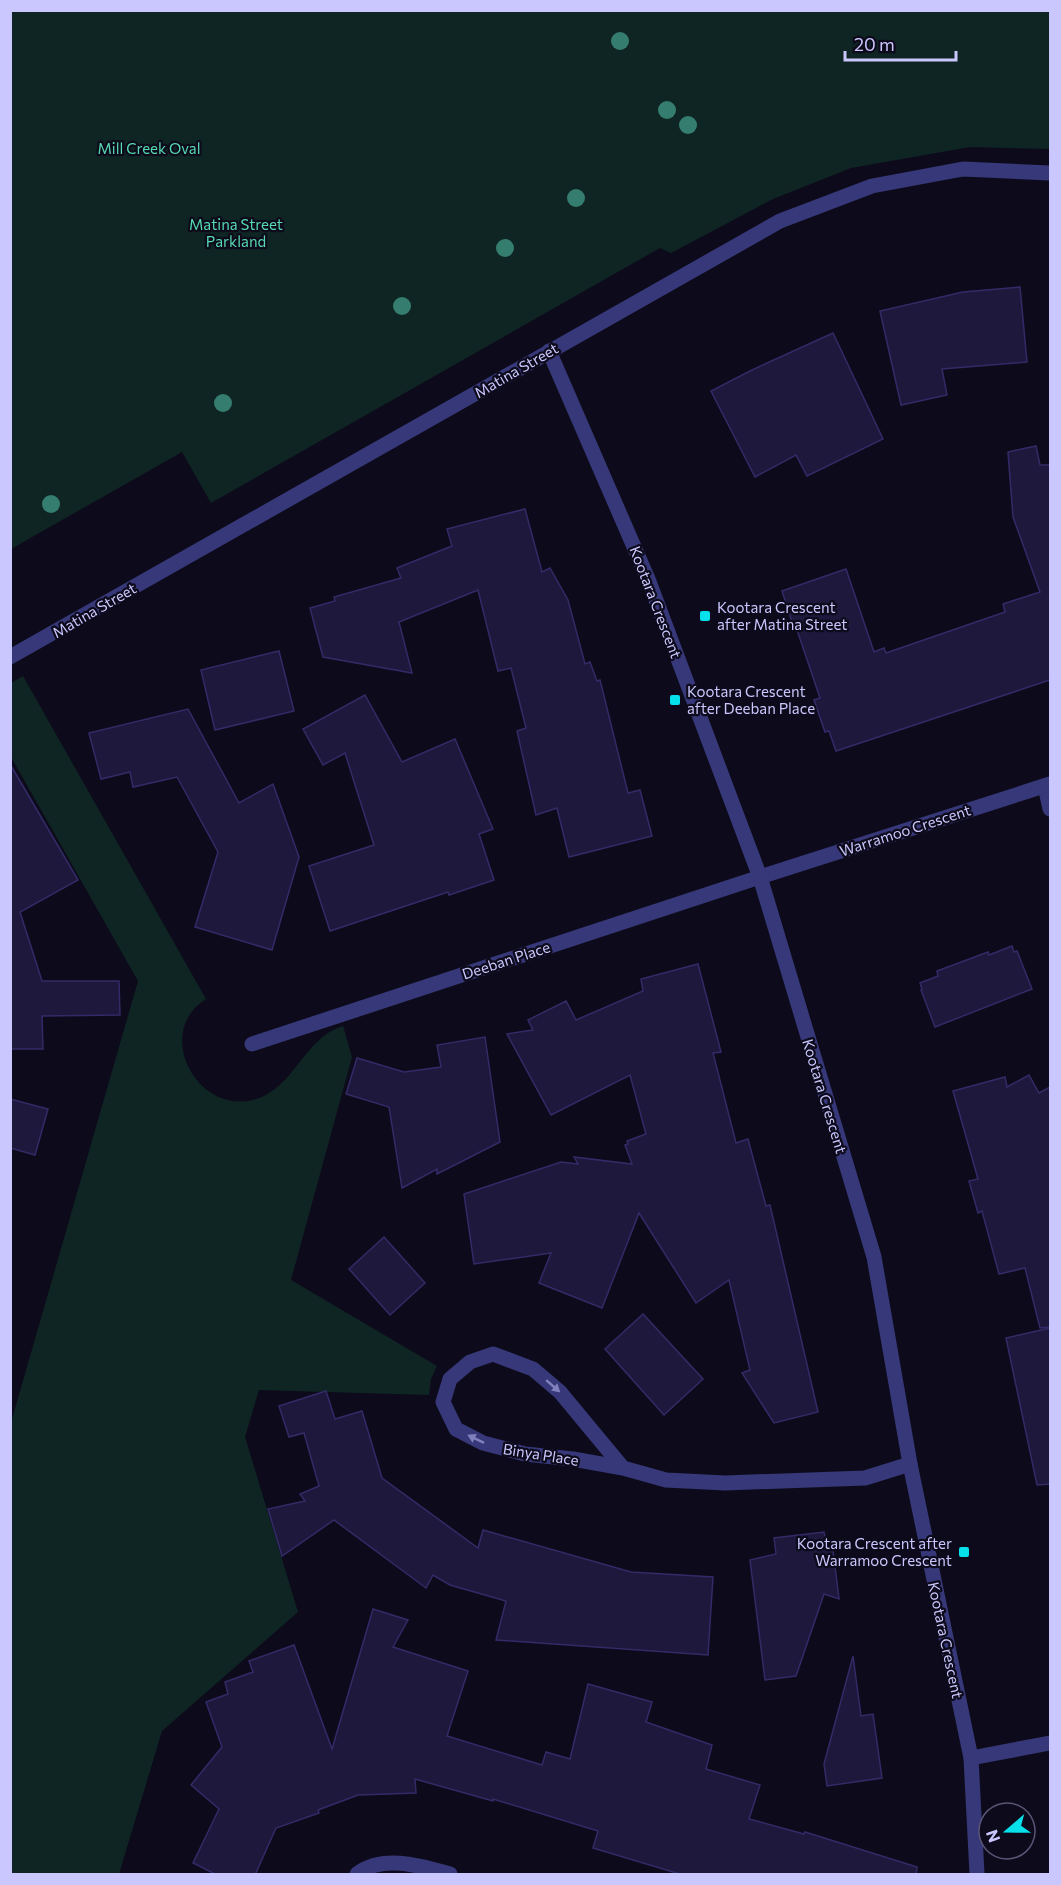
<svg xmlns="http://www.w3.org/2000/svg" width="1061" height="1885" viewBox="0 0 1061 1885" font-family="Commissioner,sans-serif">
  <rect width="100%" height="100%" fill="#0d0b1b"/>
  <!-- green -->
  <g fill="#0f2523">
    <path d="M10 11H1050V149L970 147 851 168 773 199 671 253 660 248 211 503 182 452 11 549Z"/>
    <path d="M23 676 206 999C154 1031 195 1114 253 1100 295 1089 303 1038 343 1026L352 1057 291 1280 437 1366 431 1379 429 1395 259 1390 245 1437 298 1612 162 1731 119 1874H11L10 1426 138 981 11 757V683Z"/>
  </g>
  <!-- building -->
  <g fill="#1d183c" stroke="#332b67" stroke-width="1.5">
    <path d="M1020 287 1027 362 942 369 947 395 901 405 880 311 963 292Z"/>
    <path d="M833 333 883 439 807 476 796 455 755 477 711 391 752 370Z"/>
    <path d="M1036 446 1040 465H1050V680L836 751 829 731 825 732 814 700 820 698 795 624 793 625 782 591 846 569 874 652 884 648 886 653 1005 612 1003 604 1040 592 1013 517 1008 452Z"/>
    <path d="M525 509 542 572 550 568 568 600 585 664 590 662 597 681 600 680 628 793 640 790 652 836 569 857 557 808 536 815 517 731 526 728 511 668 498 671 478 590 399 622 412 673 323 657 310 608 335 601 334 597 401 578 397 568 452 546 447 529Z"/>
    <path d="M279 651 294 711 215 730 201 670Z"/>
    <path d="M365 695 402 762 455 739 493 829 479 834 494 880 449 895 448 892 330 931 309 866 374 845 345 753 323 765 303 729Z"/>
    <path d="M188 709 239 803 273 784 299 857 272 950 195 927 218 852 177 777 133 787 130 772 101 779 89 733Z"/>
    <path d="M10 764 78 880 20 912 42 981H119L120 1015 42 1016 43 1049H10Z"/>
    <path d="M1012 946 1014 952 1017 951 1032 989 935 1027 921 990 922 989 920 983 938 976 937 971 988 952 989 955Z"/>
    <path d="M698 964 721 1052 713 1053 736 1143 748 1139 766 1206 770 1205 818 1412 774 1423 742 1373 750 1370 729 1280 696 1303 639 1213 602 1308 539 1283 551 1253 474 1264 464 1194 561 1162 578 1164 574 1157 632 1164 625 1145 628 1144 627 1141 646 1134 630 1075 551 1115 507 1034 533 1030 528 1020 566 1001 576 1020 643 991 641 979Z"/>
    <path d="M485 1037 500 1142 437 1174V1169L402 1188 389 1107 346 1094 357 1058 404 1072 441 1067 437 1045Z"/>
    <path d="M1029 1075 1039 1093 1050 1087V1327L1040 1328 1025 1268 999 1274 982 1211 978 1213 969 1181 978 1179 953 1091 1005 1077 1007 1087Z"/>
    <path d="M10 1099 48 1109 35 1155 10 1148Z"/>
    <path d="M384 1237 425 1283 390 1315 349 1269Z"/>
    <path d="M643 1314 703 1379 664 1415 605 1349Z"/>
    <path d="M1050 1328V1484L1037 1485 1006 1338Z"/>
    <path d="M326 1391 335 1419 362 1411 382 1478 478 1548 483 1530 631 1572 713 1577 708 1655 496 1640 506 1601 450 1585 433 1575 426 1588 334 1520 282 1556 268 1509 305 1501 300 1494 319 1486 304 1433 289 1437 279 1406Z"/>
    <path d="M824 1532 826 1542H832L839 1599 824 1594 796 1676 765 1680 750 1560 776 1554 774 1538Z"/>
    <path d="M373 1609 408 1620 393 1647 468 1671 447 1736 542 1765 546 1752 570 1759 588 1684 652 1702 646 1722 712 1745 706 1769 760 1785 749 1819 804 1834 805 1832 917 1867 916 1875H683L593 1848 598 1831 493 1799V1801L415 1779 416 1793 358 1795 318 1810 319 1813 276 1828 255 1875H217L193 1863 219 1809 191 1785 222 1747 206 1702 228 1694 225 1682 253 1672 249 1661 294 1645 332 1749Z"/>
    <path d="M853 1656 861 1716 873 1714 882 1778 827 1786 824 1764Z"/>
  </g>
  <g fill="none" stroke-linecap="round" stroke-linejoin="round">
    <!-- minor -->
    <g stroke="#373879" stroke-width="15">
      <path d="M1045 786 1050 809"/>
      <path d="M252 1044 760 877 1050 784"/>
      <path d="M623 1468 560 1392 533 1369 493 1354 470 1362 450 1379 443 1402 456 1429 483 1443 525 1454 573 1459 623 1468 666 1480 725 1483 865 1478 910 1464"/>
      <path d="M971 1758 1050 1743"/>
      <path d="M357 1874C383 1854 421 1866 450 1874"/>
    </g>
    <!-- tertiary -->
    <g stroke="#373879" stroke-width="15">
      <path d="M549 351 648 579 760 877 874 1257 910 1464 971 1758 977 1874"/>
      <path d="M10 657 780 221 872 186 963 169 1050 173"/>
    </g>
  </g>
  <!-- trees -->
  <g fill="#357d6e">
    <circle cx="620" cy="41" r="9"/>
    <circle cx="667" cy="110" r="9"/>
    <circle cx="688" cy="125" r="9"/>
    <circle cx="576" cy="198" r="9"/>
    <circle cx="505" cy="248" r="9"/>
    <circle cx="402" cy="306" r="9"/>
    <circle cx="223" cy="403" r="9"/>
    <circle cx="51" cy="504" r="9"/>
  </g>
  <!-- one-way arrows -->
  <defs><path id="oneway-solid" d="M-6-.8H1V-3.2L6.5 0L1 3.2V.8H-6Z" transform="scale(1.5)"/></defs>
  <g fill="#8080bc">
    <use href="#oneway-solid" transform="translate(553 1386) rotate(41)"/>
    <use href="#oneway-solid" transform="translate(476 1439) rotate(-154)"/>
  </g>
  <!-- markers -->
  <g fill="#06e0eb" stroke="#0d0b1b" stroke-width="2">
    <rect x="699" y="610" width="12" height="12" rx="3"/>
    <rect x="669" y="694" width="12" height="12" rx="3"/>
    <rect x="958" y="1546" width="12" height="12" rx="3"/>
  </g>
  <g text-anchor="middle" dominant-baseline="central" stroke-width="4.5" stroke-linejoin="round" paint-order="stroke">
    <!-- park labels -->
    <g font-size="15" fill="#56dab2" stroke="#0d0b1b">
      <text x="149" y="148">Mill Creek Oval</text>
      <text x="236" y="224">Matina Street<tspan x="236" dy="17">Parkland</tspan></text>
    </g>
    <!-- street labels -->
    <g font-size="15" fill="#cac7fe" stroke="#0d0b1b">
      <text transform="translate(516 370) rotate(-30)">Matina Street</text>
      <text transform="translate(656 602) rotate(69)">Kootara Crescent</text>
      <text transform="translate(94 610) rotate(-30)">Matina Street</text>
      <text transform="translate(905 830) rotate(-18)">Warramoo Crescent</text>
      <text transform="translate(506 960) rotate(-18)">Deeban Place</text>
      <text transform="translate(825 1096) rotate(73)">Kootara Crescent</text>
      <text transform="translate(541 1454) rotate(9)">Binya Place</text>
      <text transform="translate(946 1640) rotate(78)">Kootara Crescent</text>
    </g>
    <!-- poi labels -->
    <g font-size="15" fill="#cac7fe" stroke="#0d0b1b" text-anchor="start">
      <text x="717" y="607">Kootara Crescent<tspan x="717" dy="17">after Matina Street</tspan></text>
      <text x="687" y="691">Kootara Crescent<tspan x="687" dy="17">after Deeban Place</tspan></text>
      <text x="952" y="1543" text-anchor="end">Kootara Crescent after<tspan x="952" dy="17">Warramoo Crescent</tspan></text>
    </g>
  </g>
  <!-- border -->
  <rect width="1061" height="1885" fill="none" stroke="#cac7fe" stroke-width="24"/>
  <!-- north arrow -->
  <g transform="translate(1007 1831) rotate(250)"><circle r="28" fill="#0d0b1b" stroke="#595676" stroke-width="1.5"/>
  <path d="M0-4.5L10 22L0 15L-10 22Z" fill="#06e0eb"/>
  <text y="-9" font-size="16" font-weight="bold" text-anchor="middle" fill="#cac7fe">N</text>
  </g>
  <!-- scale -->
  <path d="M845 51v9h111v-9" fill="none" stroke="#cac7fe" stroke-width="3"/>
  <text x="854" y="51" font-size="18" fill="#cac7fe" stroke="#0d0b1b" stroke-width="4.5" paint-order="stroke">20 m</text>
</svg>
